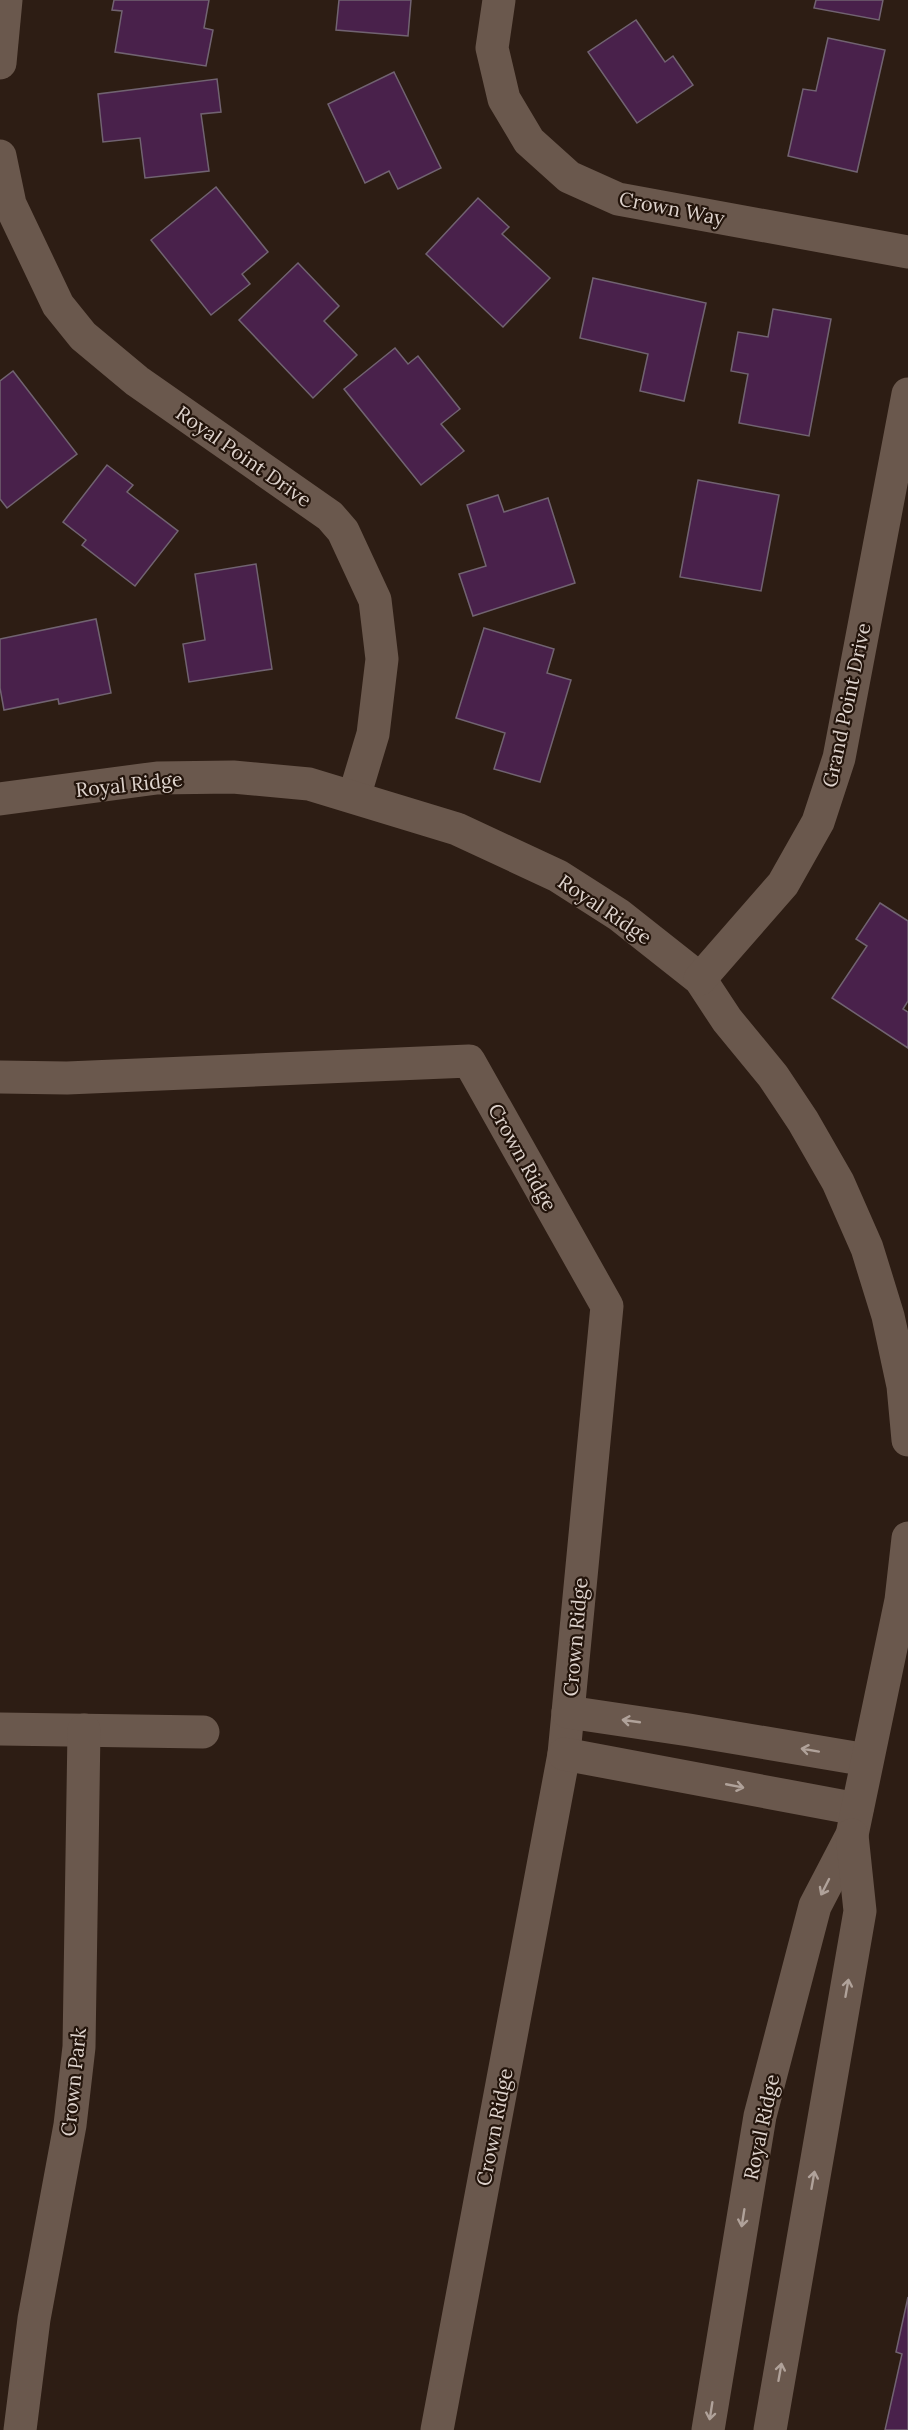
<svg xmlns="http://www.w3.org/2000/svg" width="908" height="2430" viewBox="0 0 908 2430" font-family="Lora,serif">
  <rect width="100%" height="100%" fill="#2d1d14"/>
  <!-- building -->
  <g fill="#49214b" stroke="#716371" stroke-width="1.5">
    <path d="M114 0H209L204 28 213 30 206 66 115 52 122 11 112 10Z"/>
    <path d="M339 0H411L408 36 336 30Z"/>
    <path d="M816 0H883L879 20 814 8Z"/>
    <path d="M636 20 665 62 673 56 693 85 637 123 588 52Z"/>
    <path d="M828 38 885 50 857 172 788 156 803 89 816 91Z"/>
    <path d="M394 72 441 168 398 189 389 171 365 183 328 104Z"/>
    <path d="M217 79 221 112 201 114 209 171 145 178 140 138 103 142 98 94Z"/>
    <path d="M216 187 268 252 242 274 250 284 211 315 151 240Z"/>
    <path d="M478 198 509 227 502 234 550 278 503 327 426 254Z"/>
    <path d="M298 263 339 306 324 321 357 355 313 398 239 320Z"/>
    <path d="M593 278 706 303 684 401 640 391 648 354 580 338Z"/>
    <path d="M773 309 831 319 809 436 739 423 748 374 731 371 738 332 768 337Z"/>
    <path d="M395 348 408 364 418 356 460 409 441 424 464 451 421 485 344 389Z"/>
    <path d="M13 371 77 454 7 508 0 499V381Z"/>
    <path d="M107 465 133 485 127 492 178 531 135 586 82 545 86 540 63 522Z"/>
    <path d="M698 480 779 495 761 591 680 577Z"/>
    <path d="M498 495 504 512 548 498 575 583 473 616 459 574 486 566 467 505Z"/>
    <path d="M256 564 272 669 189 682 183 644 205 640 195 574Z"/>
    <path d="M96 619 111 693 59 704 58 699 4 710 0 688V639Z"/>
    <path d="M484 628 554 649 547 673 571 680 540 782 494 769 505 733 456 718Z"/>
    <path d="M880 903 908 921V1001L903 1009 908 1012V1048L832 998 867 946 856 939Z"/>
    <path d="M908 2297V2430H885L902 2354 896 2352Z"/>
  </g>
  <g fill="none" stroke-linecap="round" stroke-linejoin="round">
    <!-- minor -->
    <g stroke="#6a584d" stroke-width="33">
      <path d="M499 0 492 48 504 99 529 141 569 177 618 199 908 252"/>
      <path d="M0 63 6 0"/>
      <path d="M0 156 10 204 58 305 83 336 137 381 330 516 343 531 375 600 382 659 373 734 354 797"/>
      <path d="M0 799 157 778 233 777 309 784 457 829 558 876 619 915 700 979 727 1020 773 1076 803 1121 838 1182 867 1248 888 1316 903 1386 908 1440"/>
      <path d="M700 979 783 884 818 822 839 758 908 394"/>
      <path d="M0 1077 67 1078 469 1061 607 1306 564 1754 437 2430"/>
      <path d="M568 1712 689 1730 867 1760"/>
      <path d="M0 1729 203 1732"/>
      <path d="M564 1754 857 1809"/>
      <path d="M20 2430 34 2319 70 2125 79 2047 84 1730"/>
      <path d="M708 2430 760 2116 815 1906 852 1835 901 1600 908 1538"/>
      <path d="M770 2430 860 1911 852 1835"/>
    </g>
  </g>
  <!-- one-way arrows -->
  <defs><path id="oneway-shaft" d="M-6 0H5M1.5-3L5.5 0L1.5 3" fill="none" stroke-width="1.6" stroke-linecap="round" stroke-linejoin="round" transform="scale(1.5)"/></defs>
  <g stroke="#b0a29a">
    <use href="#oneway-shaft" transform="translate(631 1721) rotate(-172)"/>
    <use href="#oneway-shaft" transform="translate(810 1750) rotate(-170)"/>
    <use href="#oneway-shaft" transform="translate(735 1786) rotate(11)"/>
    <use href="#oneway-shaft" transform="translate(825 1887) rotate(117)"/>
    <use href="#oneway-shaft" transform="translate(847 1988) rotate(-80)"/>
    <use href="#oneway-shaft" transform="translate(813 2180) rotate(-80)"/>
    <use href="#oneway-shaft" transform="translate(743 2218) rotate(99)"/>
    <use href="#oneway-shaft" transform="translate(780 2372) rotate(-80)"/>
    <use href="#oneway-shaft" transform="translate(711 2411) rotate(99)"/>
  </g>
  <g text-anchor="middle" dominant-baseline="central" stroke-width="4.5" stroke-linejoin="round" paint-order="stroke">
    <!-- street labels -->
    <g font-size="20" fill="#ded3cd" stroke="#23140b">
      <text transform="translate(672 208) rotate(11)">Crown Way</text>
      <text transform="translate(244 456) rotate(35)">Royal Point Drive</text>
      <text transform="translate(846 705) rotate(-78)">Grand Point Drive</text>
      <text transform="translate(129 784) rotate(-6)">Royal Ridge</text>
      <text transform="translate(605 909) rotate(34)">Royal Ridge</text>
      <text transform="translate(523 1157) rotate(61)">Crown Ridge</text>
      <text transform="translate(575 1637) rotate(-85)">Crown Ridge</text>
      <text transform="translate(73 2082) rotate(-84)">Crown Park</text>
      <text transform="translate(494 2127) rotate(-79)">Crown Ridge</text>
      <text transform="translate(761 2127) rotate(-78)">Royal Ridge</text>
    </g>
  </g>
</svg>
